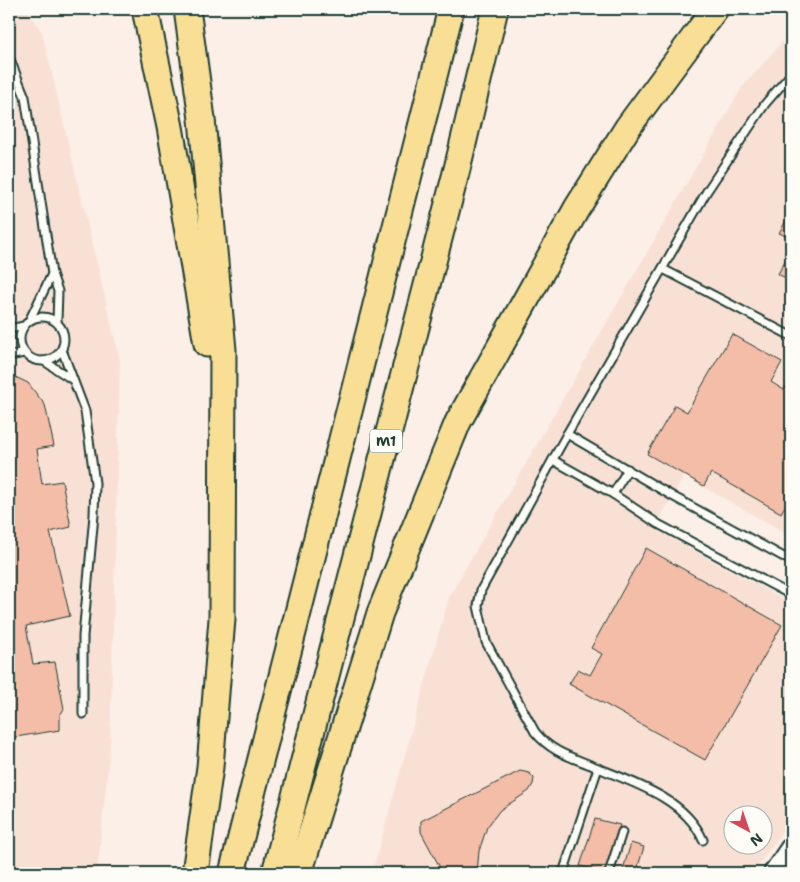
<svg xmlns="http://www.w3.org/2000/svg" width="800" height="882" viewBox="0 0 800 882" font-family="'Shantell Sans',sans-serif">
  <rect width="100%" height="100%" fill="#fbefe7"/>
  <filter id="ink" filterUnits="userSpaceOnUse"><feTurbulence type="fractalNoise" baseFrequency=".02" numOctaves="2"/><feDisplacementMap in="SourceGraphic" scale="10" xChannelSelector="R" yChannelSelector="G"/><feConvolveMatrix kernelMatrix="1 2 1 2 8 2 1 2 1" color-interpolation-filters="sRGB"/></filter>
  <g filter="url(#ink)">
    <!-- built -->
    <g fill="#f9e0d4" fill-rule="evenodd">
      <path d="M9 9H26L42 32 120 361 110 746 97 873H9Z"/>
      <path d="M791 32V536L684 476 654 529 791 603V819L753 873H372L449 597 741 89ZM732 814H762V844H732Z"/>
    </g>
    <!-- building -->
    <g fill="#f4bda7" stroke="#1f3d34">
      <path d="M791 212V238L779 233Z"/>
      <path d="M791 249V281L778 274Z"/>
      <path d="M732 334 782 362 771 382 784 390 791 377V499L790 498 781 513 711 473 704 486 647 454 675 405 687 412Z"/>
      <path d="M9 374 28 383 45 405 54 446 37 449 42 484 62 481 71 527 50 532 70 616 26 626 33 664 55 662 64 709 60 715V730L9 738Z"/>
      <path d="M646 548 782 625 705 760 569 684 578 669 590 675 602 654 591 648Z"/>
      <path d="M520 771 529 773 534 778 533 784 529 791 500 810 487 827 479 851 477 873H443L421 832V821Z"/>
      <path d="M595 819 620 825 606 873 580 866Z"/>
      <path d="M631 843 644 847 636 873H622Z"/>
    </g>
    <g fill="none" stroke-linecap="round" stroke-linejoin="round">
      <!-- lane casing -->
      <g stroke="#1f3d34" stroke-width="11">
        <g id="lane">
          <path d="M9 57 25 97 52 274 58 291 57 322"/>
          <path d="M663 269 791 336"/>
          <circle cx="42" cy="339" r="22"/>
          <path d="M29 321 52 274"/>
          <path d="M9 329 24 326"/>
          <path d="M62 350 85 411 95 483 94 515 83 636V714"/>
          <path d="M9 356 24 353"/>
          <path d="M44 361 73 380"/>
          <path d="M567 434 674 497 791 561"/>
          <path d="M553 460 613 494 658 524 791 595"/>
          <path d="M613 494 628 469"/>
          <path d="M703 840C685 798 632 782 593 766 571 757 551 752 535 732L486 642 478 606 481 590 567 434 707 191 765 104 791 74"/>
          <path d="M563 873 598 768"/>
          <path d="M609 873 622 832"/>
        </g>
      </g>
      <!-- secondary casing -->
      <g stroke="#1f3d34" stroke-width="24">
        <path id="secondary" d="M774 873 791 848"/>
      </g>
      <!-- highway casing -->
      <g stroke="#1f3d34" stroke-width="29">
        <g id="highway">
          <path d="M145 9 170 127 207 344"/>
          <path d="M187 9 202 119 223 350 222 619 210 767 195 873"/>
          <path d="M232 873 451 9"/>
          <path d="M275 873 457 169 495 9"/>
          <path d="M299 873 380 613 458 422 577 208 628 127 715 9"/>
        </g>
      </g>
      <!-- lane -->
      <use href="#lane" stroke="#fdfcf7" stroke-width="7"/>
      <!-- secondary -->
      <use href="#secondary" stroke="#fdfcf7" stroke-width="20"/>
      <!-- highway -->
      <use href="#highway" stroke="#f9df96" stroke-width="25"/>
    </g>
  </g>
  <g text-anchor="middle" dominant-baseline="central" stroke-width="5" stroke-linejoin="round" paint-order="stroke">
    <!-- shield labels -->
    <rect fill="#fdfcf7" stroke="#62766e" stroke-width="1" x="370" y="429.5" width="32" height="23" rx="4"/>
    <g font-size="14" font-weight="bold" fill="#1f3d34">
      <text x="386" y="441">M1</text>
    </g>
  </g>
  <!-- margin -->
  <rect width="800" height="882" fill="none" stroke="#fdfcf7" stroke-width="30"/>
  <rect x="15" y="15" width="770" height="852" fill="none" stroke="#1f3d34" stroke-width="2" filter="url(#ink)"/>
  <!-- north arrow -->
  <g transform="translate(748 830) rotate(140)"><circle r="24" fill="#fdfcf7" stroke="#a4b0a9"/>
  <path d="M0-4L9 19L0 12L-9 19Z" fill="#d1495b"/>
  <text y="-8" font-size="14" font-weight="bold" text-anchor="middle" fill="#1f3d34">N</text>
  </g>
</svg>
